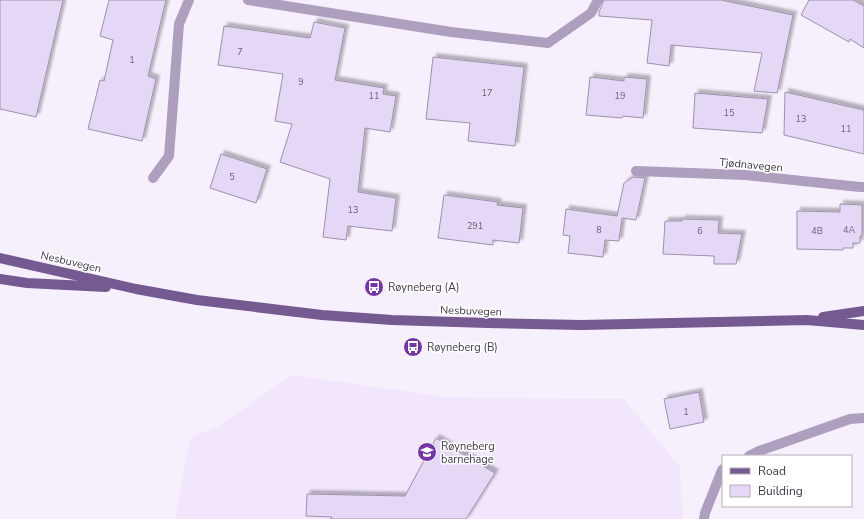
<svg xmlns="http://www.w3.org/2000/svg" width="864" height="519" viewBox="0 0 864 519" font-family="'Nunito Sans',sans-serif">
  <defs>
    <filter id="shadow"><feDropShadow dx="3.5" dy="-3.5" stdDeviation="1" flood-color="#0004"/></filter>
  </defs>
  <rect width="100%" height="100%" fill="#f6f0fc"/>
  <!-- built -->
  <path fill="#f1e6fc" d="M291 375 452 398 624 399 680 467 683 519H175L190 438 219 426Z"/>
  <!-- building -->
  <g fill="#e5d7f6" stroke="#9d90ab" filter="url(#shadow)">
    <path d="M0 0H63L36 117 0 109Z"/>
    <path d="M109 0H166L148 76 156 79 142 141 88 129 100 80 104 81 113 40 100 36Z"/>
    <path d="M604 0H721L793 15 777 93 754 91 762 53 671 45 669 66 647 63 652 20 599 16V12Z"/>
    <path d="M809 0H853L864 6V48L850 39 849 42 801 15Z"/>
    <path d="M314 22 345 28 335 80 384 88 383 94 396 96 390 132 365 128 358 192 396 198 392 231 348 226 346 240 323 237 330 179 280 162 292 124 275 121 283 74 218 65 224 26 310 38Z"/>
    <path d="M433 57 524 67 515 146 468 141 470 123 426 119Z"/>
    <path d="M590 77 624 81V77L647 79 643 118 623 116 622 118 586 115Z"/>
    <path d="M785 92 864 110V154L784 135Z"/>
    <path d="M695 93 768 99 762 133 693 128Z"/>
    <path d="M221 154 267 169 256 203 210 188Z"/>
    <path d="M633 177 645 178 636 220 622 218 619 241 605 240 603 257 568 253 570 236 563 235 566 209 617 216 624 183Z"/>
    <path d="M444 195 498 202 497 205 523 208 519 243 493 240V245L438 238Z"/>
    <path d="M840 204 862 205V236H860V243H853V248H843V250L797 249V211L840 212Z"/>
    <path d="M682 219 719 220 718 233 742 234 736 264H714V256L663 254 665 221H682Z"/>
    <path d="M699 392 704 422 670 429 664 399Z"/>
    <path d="M436 438 495 473 466 519H331L332 517 306 516 307 494 405 496Z"/>
  </g>
  <g fill="none" stroke-linecap="round" stroke-linejoin="round">
    <!-- lane -->
    <g stroke="#ae9fbf" stroke-width="10">
      <path d="M248 0 451 32 548 43 591 13 598 0"/>
      <path d="M153 178 169 156 179 24 189 0"/>
      <path d="M749 456 759 451 850 419 864 418"/>
      <path d="M704 519 705 513 722 470 723 469"/>
    </g>
    <!-- street -->
    <path stroke="#ae9fbf" stroke-width="10" d="M636 171 745 175 860 187H864"/>
    <!-- primary -->
    <g stroke="#755991" stroke-width="10">
      <path d="M0 258 136 289 197 300 322 315 392 320 488 323 582 325 807 320 864 325"/>
      <path d="M0 279 27 283 106 287"/>
      <path d="M823 317 864 311"/>
    </g>
  </g>
  <!-- icons -->
  <defs>
    <g id="bus-disc" transform="scale(1)"><circle r="9.5" fill="#7534a8" stroke="#fff"/><path d="M-5-6H5V4H4V6H2V4H-2V6H-4V4H-5ZM-3.5-4V0h7V-4ZM-3.5 1.2v1.5H-2V1.2ZM2 1.2v1.5H3.5V1.2Z" fill="#fff"/></g>
    <g id="school-disc" transform="scale(1)"><circle r="9.5" fill="#7534a8" stroke="#fff"/><path d="M0-5L7-2L0 1L-7-2ZM-4 1L0 2.5L4 1V4Q0 6-4 4Z" fill="#fff"/></g>
  </defs>
  <g fill-rule="evenodd">
    <use href="#bus-disc" x="374" y="287"/>
    <use href="#bus-disc" x="413" y="347"/>
    <use href="#school-disc" x="427" y="452"/>
  </g>
  <g text-anchor="middle" dominant-baseline="central" stroke-width="3" stroke-linejoin="round" paint-order="stroke">
    <!-- number labels -->
    <g font-size="9" fill="#696172">
      <text x="240" y="52">7</text>
      <text x="132" y="60">1</text>
      <text x="301" y="82">9</text>
      <text x="487" y="93">17</text>
      <text x="374" y="96">11</text>
      <text x="620" y="96">19</text>
      <text x="729" y="113">15</text>
      <text x="801" y="119">13</text>
      <text x="846" y="129">11</text>
      <text x="232" y="177">5</text>
      <text x="353" y="210">13</text>
      <text x="475" y="226">291</text>
      <text x="599" y="230">8</text>
      <text x="849" y="230">4A</text>
      <text x="700" y="231">6</text>
      <text x="817" y="231">4B</text>
      <text x="686" y="412">1</text>
    </g>
    <!-- street labels -->
    <g font-size="11" fill="#403a46" stroke="#fff">
      <text transform="translate(751 165) rotate(5)">Tjødnavegen</text>
      <text transform="translate(71 262) rotate(13)">Nesbuvegen</text>
      <text transform="translate(471 311) rotate(2)">Nesbuvegen</text>
    </g>
    <!-- poi labels -->
    <g font-size="11" fill="#403a46" stroke="#fff" text-anchor="start">
      <text x="388" y="287">Røyneberg (A)</text>
      <text x="427" y="347">Røyneberg (B)</text>
      <text x="441" y="446">Røyneberg<tspan x="441" dy="13">barnehage</tspan></text>
    </g>
  </g>
  <!-- legend -->
  <rect x="722" y="455" width="130" height="52" fill="#ffffff" stroke="#b3b0b5"/>
  <rect x="730" y="468" width="20" height="6" fill="#755991" stroke="#b3b0b5"/>
  <text x="758" y="475" font-size="12" fill="#403a46">Road</text>
  <rect x="730" y="485" width="20" height="12" fill="#e5d7f6" stroke="#b3b0b5"/>
  <text x="758" y="495" font-size="12" fill="#403a46">Building</text>
</svg>
